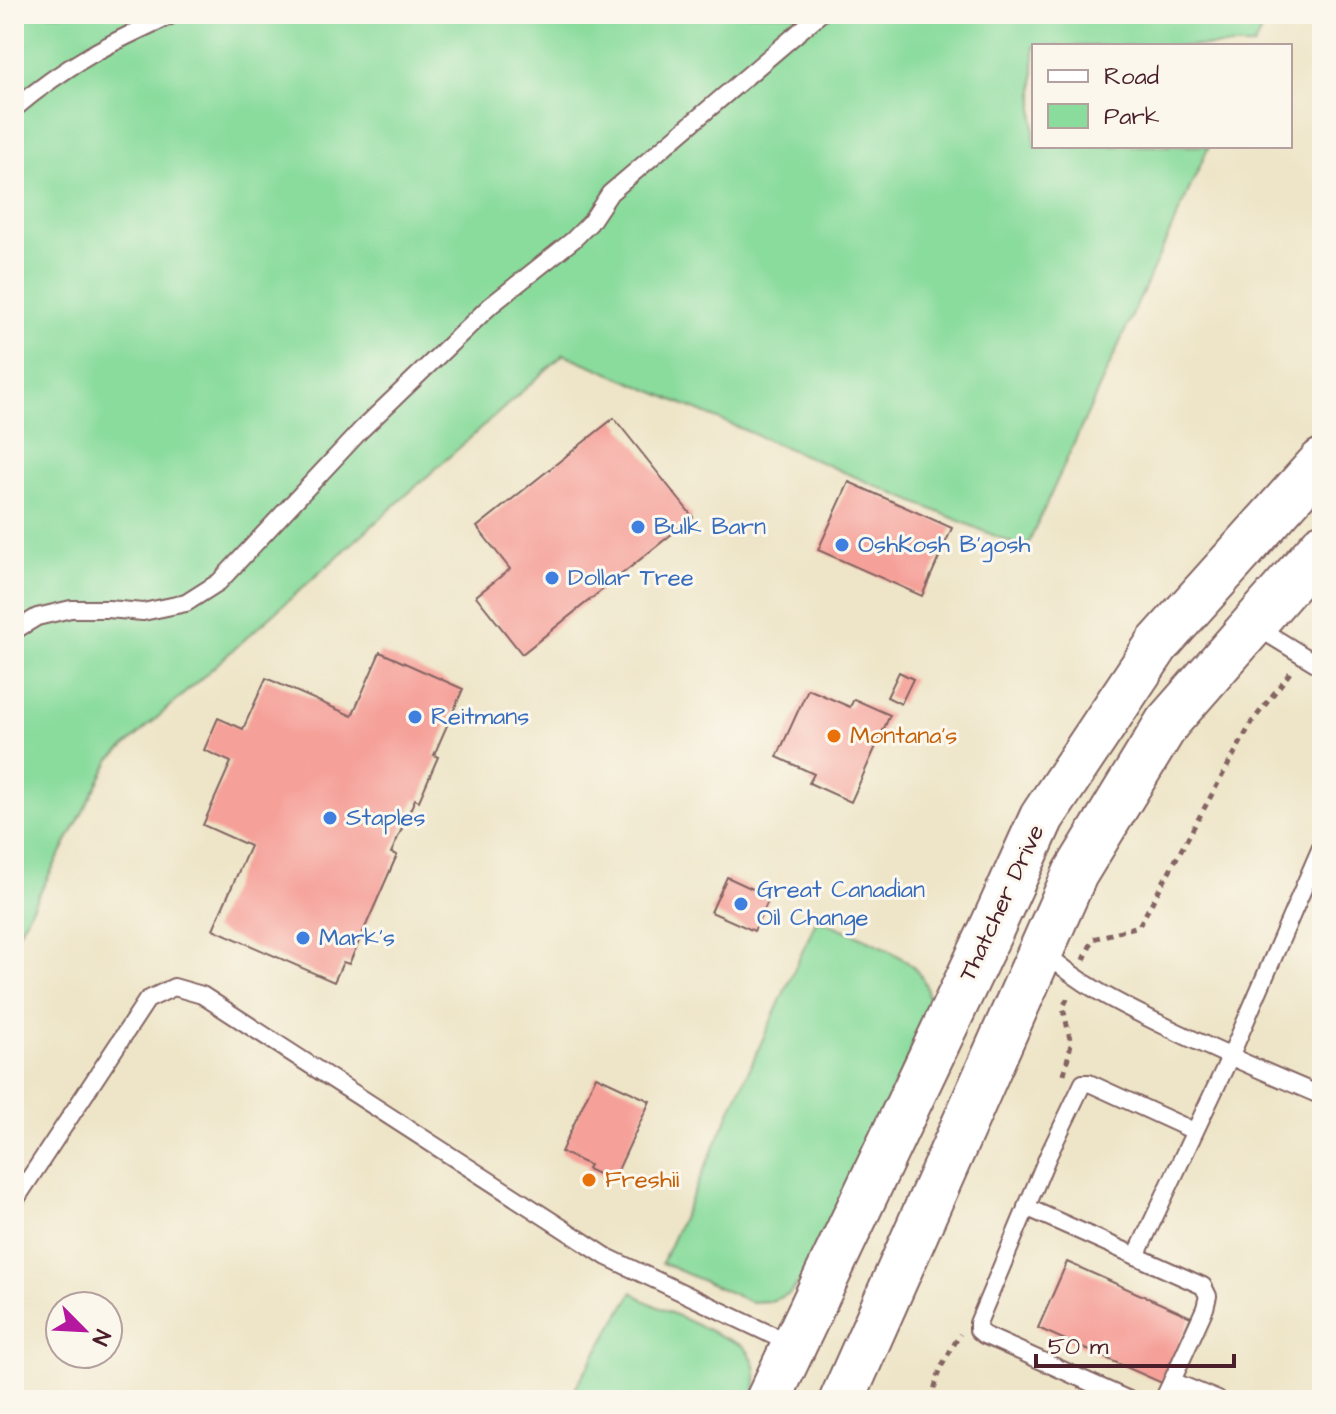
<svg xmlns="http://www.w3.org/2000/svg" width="1336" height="1414" viewBox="0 0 1336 1414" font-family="'Architects Daughter',sans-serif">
  <rect width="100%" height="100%" fill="#fbf7ec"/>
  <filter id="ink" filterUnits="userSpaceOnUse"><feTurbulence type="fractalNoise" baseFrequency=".0125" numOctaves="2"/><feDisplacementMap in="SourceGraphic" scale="16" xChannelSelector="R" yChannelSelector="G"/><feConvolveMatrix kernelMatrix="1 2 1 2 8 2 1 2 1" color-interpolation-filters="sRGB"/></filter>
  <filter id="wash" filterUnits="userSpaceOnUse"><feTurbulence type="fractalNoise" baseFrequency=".006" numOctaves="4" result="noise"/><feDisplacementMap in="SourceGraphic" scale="32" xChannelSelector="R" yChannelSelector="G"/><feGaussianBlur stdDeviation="1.8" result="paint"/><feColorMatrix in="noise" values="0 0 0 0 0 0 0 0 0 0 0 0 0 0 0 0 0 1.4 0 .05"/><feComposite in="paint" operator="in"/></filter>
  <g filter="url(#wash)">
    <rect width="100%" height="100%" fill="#eee5c8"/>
    <!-- green -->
    <g fill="#8adc9d" stroke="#6a7e64" stroke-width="2">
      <path d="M14 14H1268L1254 46H1034V146H1209L1026 549 564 354 111 759 14 941Z"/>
      <path d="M817 919C846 931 914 953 925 984 930 996 928 1008 926 1021L805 1275 789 1294 771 1301 751 1302 662 1263Z"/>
      <path d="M633 1292 645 1301 743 1346C760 1363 757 1378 754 1400H568Z"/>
    </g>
    <g id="blocks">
      <!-- building -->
      <g fill="#f5a099">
        <path d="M614 418 693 517 522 654 476 596 510 569 477 527Z"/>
        <path d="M849 482 952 528 922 596 818 550Z"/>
        <path d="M380 652 463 689 434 755 438 757 419 801 415 799 391 853 397 855 349 964 343 962 334 982 213 929 250 846 203 825 231 762 204 750 218 718 243 729 266 678 352 716Z"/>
        <path d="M899 672 913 679 901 704 887 697Z"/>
        <path d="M808 689 850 707 854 699 890 715 851 802 809 783 814 774 777 757Z"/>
        <path d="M727 877 770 897 754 931 711 912Z"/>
        <path d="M596 1076 650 1101 613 1181 587 1169 589 1165 561 1152Z"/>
        <path d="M1067 1262 1191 1317 1162 1383 1038 1328Z"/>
      </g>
    </g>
  </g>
  <g filter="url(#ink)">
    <use href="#blocks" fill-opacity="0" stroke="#836462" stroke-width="2"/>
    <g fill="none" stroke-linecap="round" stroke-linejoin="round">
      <!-- service casing -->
      <g stroke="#836462" stroke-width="20">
        <g id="service">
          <path d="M14 109C67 64 111 42 174 14"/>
          <path d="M1255 626 1322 667"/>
          <path d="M14 631 37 617 71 609H108L143 612 186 603 219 582 361 430 490 306 573 240 590 223 610 193 820 14"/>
          <path d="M1043 951C1086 989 1124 1006 1175 1031 1223 1054 1272 1075 1322 1096"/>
          <path d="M14 1202 147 1000 174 987 202 995 607 1257 791 1344"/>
          <path d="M1026 1207 1136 1256 1230 1057 1322 845"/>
          <path d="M1136 1256 1203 1286 1208 1296 1205 1308 1172 1381 1218 1400"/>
          <path d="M1129 1400 984 1335 978 1330V1323L1048 1156 1083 1083H1089L1194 1131"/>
          <path d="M1163 1400 1172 1381"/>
        </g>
      </g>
      <!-- secondary casing -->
      <g stroke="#836462" stroke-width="48">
        <g id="secondary">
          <path d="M768 1400 990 932 1042 817 1157 645 1322 461"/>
          <path d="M842 1400 1075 874 1167 723 1322 546"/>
        </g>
      </g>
      <!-- path -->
      <g stroke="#836462" stroke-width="5" stroke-dasharray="6 6" stroke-linecap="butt">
        <path d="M1084 960 1093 939 1139 926 1252 722 1292 670"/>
        <path d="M1064 1074 1071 1044 1063 1007 1069 995"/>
        <path d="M931 1400 941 1367 960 1334"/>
      </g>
      <!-- service -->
      <use href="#service" stroke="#fff" stroke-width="16"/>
      <!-- secondary -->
      <use href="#secondary" stroke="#fff" stroke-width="44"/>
    </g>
  </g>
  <!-- markers -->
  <g fill="#3f7fe0" stroke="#fbf7ec" stroke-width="3">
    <circle cx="638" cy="527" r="8"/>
    <circle cx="842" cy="545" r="8"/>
    <circle cx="552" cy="578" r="8"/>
    <circle cx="415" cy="717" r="8"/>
    <circle cx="330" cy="818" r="8"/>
    <circle cx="741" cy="904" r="8"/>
    <circle cx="303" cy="938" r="8"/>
  </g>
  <g fill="#e8710a" stroke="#fbf7ec" stroke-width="3">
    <circle cx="834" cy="736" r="8"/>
    <circle cx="589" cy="1180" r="8"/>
  </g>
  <g text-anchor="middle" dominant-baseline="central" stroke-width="6" stroke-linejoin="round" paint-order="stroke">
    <!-- shop labels -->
    <g font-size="24" fill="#366cbe" stroke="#fbf7ec" text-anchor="start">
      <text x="654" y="527">Bulk Barn</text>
      <text x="858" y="545">OshKosh B'gosh</text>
      <text x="568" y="578">Dollar Tree</text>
      <text x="431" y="717">Reitmans</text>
      <text x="346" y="818">Staples</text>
      <text x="757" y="890">Great Canadian<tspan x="757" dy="28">Oil Change</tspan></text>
      <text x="319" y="938">Mark's</text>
    </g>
    <!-- food labels -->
    <g font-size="24" fill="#c56008" stroke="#fbf7ec" text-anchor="start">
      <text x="850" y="736">Montana's</text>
      <text x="605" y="1180">Freshii</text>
    </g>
    <!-- street labels -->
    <g font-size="24" fill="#4a1f2b" stroke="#fbf7ec">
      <text transform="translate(1002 903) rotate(-65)">Thatcher Drive</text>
    </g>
  </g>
  <!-- margin -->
  <rect width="1336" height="1414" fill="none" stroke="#fbf7ec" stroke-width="48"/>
  <!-- legend -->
  <rect x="1032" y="44" width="260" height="104" fill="#fbf7ec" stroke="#b4a19f" stroke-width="2"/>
  <rect x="1048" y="70" width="40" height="12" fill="#ffffff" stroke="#b4a19f" stroke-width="2"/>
  <text x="1104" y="84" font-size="24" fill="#4a1f2b">Road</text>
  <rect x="1048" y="104" width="40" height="24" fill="#8adc9d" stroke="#b4a19f" stroke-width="2"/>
  <text x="1104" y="124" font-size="24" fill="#4a1f2b">Park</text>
  <!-- north arrow -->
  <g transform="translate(84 1330) rotate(114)"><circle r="38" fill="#fbf7ec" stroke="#b4a19f" stroke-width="2"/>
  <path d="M0-6L14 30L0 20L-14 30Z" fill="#b5179e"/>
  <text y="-12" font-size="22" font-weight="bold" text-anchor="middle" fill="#4a1f2b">N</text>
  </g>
  <!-- scale -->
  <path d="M1036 1354v12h198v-12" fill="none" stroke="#4a1f2b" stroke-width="4"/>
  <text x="1048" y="1354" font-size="24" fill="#4a1f2b" stroke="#fbf7ec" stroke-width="6" paint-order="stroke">50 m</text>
</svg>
